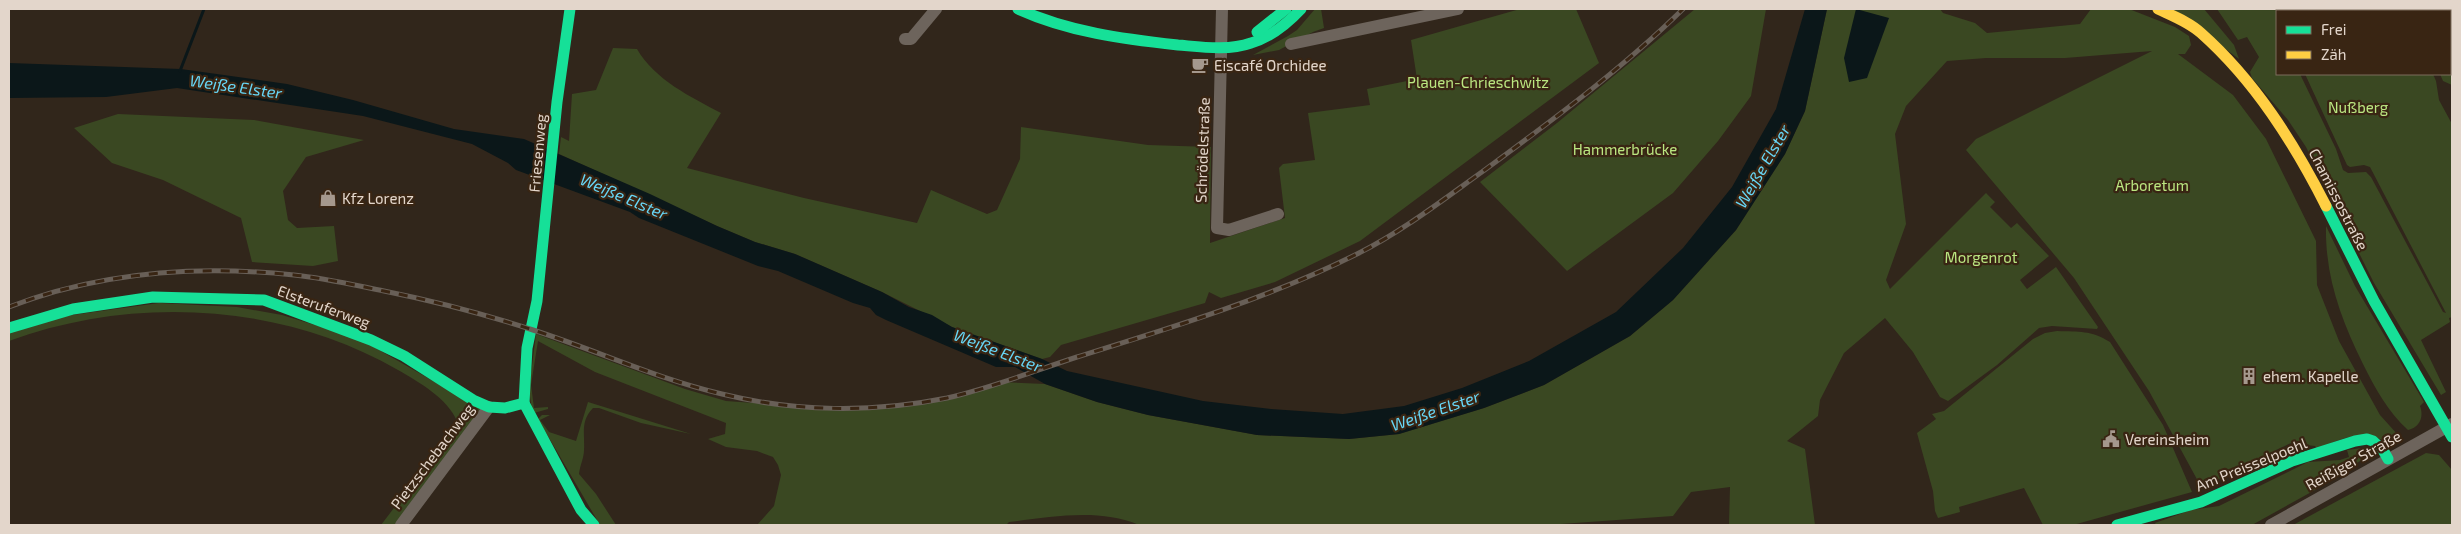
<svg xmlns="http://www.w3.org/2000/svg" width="2461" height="534" viewBox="0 0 2461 534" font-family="'Exo 2',sans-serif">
  <rect width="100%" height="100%" fill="#31261b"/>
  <!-- green -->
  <g fill="#3a4822">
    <path d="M1315 9H1321L1324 28 1313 32 1279 50 1253 55 1288 36 1297 30Z"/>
    <path d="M1520 9H1576L1599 63 1360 241 1275 282 1221 298 1209 292 1205 303 1061 345 1050 357 1042 359 952 327 882 292 795 254 755 242 717 226 559 154 561 137 569 141 572 94 596 90 613 48 637 49C655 80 691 97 721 113L687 168 804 198 917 223 931 190 987 214 997 210 1020 159 1021 127 1148 145 1211 147 1210 243 1285 218 1279 168 1283 164 1315 160 1308 113 1370 105 1367 89 1417 79 1411 40Z"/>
    <path d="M1695 9H1766L1751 96 1718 141 1673 193 1567 271 1480 182 1557 123Z"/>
    <path d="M1827 9H1940L1943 13 1975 23 1987 33 2080 24 2091 9H2129L2175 27 2189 36 2191 45 2185 54H2178L2233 95 2266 139 2316 241 2317 285 2339 341 2380 415 2398 435V438C2389 446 2376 436 2366 435 2349 434 2332 443 2317 449L2315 446 2291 443 2276 450 2269 460 2208 483H2199L2149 391 2074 278 1966 150 1976 139 2152 51 2065 58H1986L1947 61 1906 106 1895 134 1906 224 1886 280 1890 289 1986 193 1995 202 1990 207 2011 228 2017 223 2049 256 2020 280 2027 289 2056 267 2098 327 2097 329 2052 326 2039 328 1997 365 1948 401 1940 397 1913 352 1885 318 1844 353 1820 400 1818 416 1787 441 1805 449 1815 525H1729L1730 487 1691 492 1673 516 1547 525H1139C1099 508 1051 517 1009 522L1006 525H757L774 506 781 475 778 465 773 457 757 451 726 447 708 439 725 434 726 423 595 372 538 341 531 385 534 408 548 407V409L534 413 532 411 529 389 536 334 685 389 726 401 827 408H888L950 397 998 382 1045 384 1097 402 1148 415 1257 435 1349 439 1399 434 1484 408 1544 385 1630 336 1673 300 1736 230 1785 154 1805 111Z"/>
    <path d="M2172 9H2204L2234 45 2239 59Z"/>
    <path d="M2217 9H2409L2410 11H2277V74H2300L2336 149 2343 170 2348 173 2366 172 2371 177 2443 312 2446 313 2370 167 2364 165 2350 167 2347 165 2305 74H2433L2436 81 2439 100 2452 124V317L2449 318 2450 322 2421 340 2446 392 2441 395 2374 283 2306 147 2288 120 2252 78 2250 72 2259 57 2247 37 2238 40Z"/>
    <path d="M2417 9H2452V85L2443 81 2440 74H2450V11H2418Z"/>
    <path d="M118 114 254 120 364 140 306 157 283 191 288 220 297 228 334 226 338 261 313 266 252 262 241 218 163 180 112 163 74 128Z"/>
    <path d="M2326 226 2355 286 2424 402 2420 406C2424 417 2420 427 2408 430 2388 412 2375 388 2363 364 2341 319 2325 277 2326 226Z"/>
    <path d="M159 303 237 307 282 315 358 338 482 409 396 525H381L454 429 457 421C448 399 419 382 398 370 282 303 134 295 9 341V333L65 316Z"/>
    <path d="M2057 331C2080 332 2090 330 2110 342L2163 425 2192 492 2073 525H2043L2024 488 1959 507 1960 512 1938 518 1935 511 1933 491 1917 433 1936 419 1932 414 1944 411 2033 339 2045 333Z"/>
    <path d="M588 402 691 434 641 423 599 408H593C580 421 585 434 584 450 584 458 580 465 579 474L596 494 616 525H600L538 419 542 415H550L540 420 549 432 576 441Z"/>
    <path d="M2369 447 2371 454 2315 490 2252 525H2156L2155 523 2191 510 2219 506 2308 462 2340 460 2349 457 2347 450Z"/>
    <path d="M2426 453 2439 455 2452 470V525H2293Z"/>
  </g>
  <!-- water -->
  <g fill="#0b1719">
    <path d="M1805 9H1827L1805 111 1785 154 1736 230 1673 300 1630 336 1544 385 1484 408 1399 434 1349 439 1257 435 1148 415 1097 402 1045 384 1015 367H996L886 320 876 315 870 308 853 303 778 271 758 266 639 218 630 212 516 170 508 163 472 144 363 116 177 88 106 97 9 98V63L181 69 287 84 353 100 454 129 524 139 650 194 717 226 755 242 795 254 882 292 909 307 932 315 952 327 1042 359 1067 371 1203 401 1271 409 1343 414 1404 406 1462 388 1529 361 1616 312 1683 248 1732 187 1776 109Z"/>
    <path d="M1856 9 1889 18 1867 78 1849 82 1844 58Z"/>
  </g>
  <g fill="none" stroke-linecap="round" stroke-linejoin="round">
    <!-- stream -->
    <path stroke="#0b1719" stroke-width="3" d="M180 71 204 9"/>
    <!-- street -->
    <g stroke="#6d645c" stroke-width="12">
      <path d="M1222 9 1217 228 1229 230 1278 214"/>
      <path d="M905 39H911L936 9"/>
      <path d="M1291 44 1458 9"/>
      <path d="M401 525 489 407"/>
      <path d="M2271 525 2452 424"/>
    </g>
    <!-- fast -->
    <g stroke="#16e098" stroke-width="11">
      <path d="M570 9 557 102 537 301 527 348 524 403 581 510 594 525"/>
      <path d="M1018 9C1069 32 1123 39 1178 45 1202 47 1228 51 1251 43 1271 37 1287 24 1301 9"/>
      <path d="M1257 32 1286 9"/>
      <path d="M2326 206 2374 301 2452 437"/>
      <path d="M9 328 73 309 153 297 264 300 371 340 404 356 473 400 489 407 505 408 524 403"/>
      <path d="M2117 525 2201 502 2292 461 2355 441 2367 439 2373 441 2383 450 2388 459"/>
    </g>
    <!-- slow -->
    <path stroke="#ffcf43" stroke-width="11" d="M2158 9C2173 16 2189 22 2201 33 2255 81 2294 143 2326 206"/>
    <!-- rail casing -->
    <g stroke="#685f57" stroke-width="5">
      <path id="rail" d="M9 307C99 272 199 265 294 275 324 278 354 285 384 291 434 301 484 314 533 330 596 350 657 379 722 394 795 412 873 413 947 398 991 388 1034 371 1077 357 1171 328 1269 298 1357 254 1403 231 1444 199 1486 169 1554 119 1623 68 1683 9"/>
    </g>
    <!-- rail -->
    <use href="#rail" stroke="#392513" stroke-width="3" stroke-dasharray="9" stroke-linecap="butt"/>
  </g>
  <!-- icons -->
  <defs>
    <g id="cafe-bare" transform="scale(1.35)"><path d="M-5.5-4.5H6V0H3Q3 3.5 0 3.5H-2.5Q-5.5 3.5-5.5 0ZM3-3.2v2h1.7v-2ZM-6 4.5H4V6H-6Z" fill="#a5988d" stroke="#392513" stroke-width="2.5" paint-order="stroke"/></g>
    <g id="shop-bare" transform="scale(1.35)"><path d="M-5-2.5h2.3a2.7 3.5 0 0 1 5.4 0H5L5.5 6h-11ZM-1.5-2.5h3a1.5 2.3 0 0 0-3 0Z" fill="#a5988d" stroke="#392513" stroke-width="2.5" paint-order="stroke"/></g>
    <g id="building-bare" transform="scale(1.35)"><path d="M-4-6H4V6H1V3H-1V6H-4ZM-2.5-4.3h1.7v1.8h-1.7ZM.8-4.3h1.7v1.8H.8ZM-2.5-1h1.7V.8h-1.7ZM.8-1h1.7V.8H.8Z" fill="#a5988d" stroke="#392513" stroke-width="2.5" paint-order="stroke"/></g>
    <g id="civic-bare" transform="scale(1.35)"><path d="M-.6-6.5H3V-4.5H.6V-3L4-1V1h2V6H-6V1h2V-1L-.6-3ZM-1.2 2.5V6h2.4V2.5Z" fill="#a5988d" stroke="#392513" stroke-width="2.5" paint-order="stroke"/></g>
  </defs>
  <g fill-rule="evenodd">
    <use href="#cafe-bare" x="1200" y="65"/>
    <use href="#shop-bare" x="328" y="198"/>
    <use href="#building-bare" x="2249" y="376"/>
    <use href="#civic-bare" x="2111" y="439"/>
  </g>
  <g text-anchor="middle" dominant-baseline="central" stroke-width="4.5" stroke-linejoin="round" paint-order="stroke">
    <!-- poi labels -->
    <g font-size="15" fill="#e3d6cb" stroke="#392513" text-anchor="start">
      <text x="1214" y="65">Eiscafé Orchidee</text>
      <text x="342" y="198">Kfz Lorenz</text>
      <text x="2263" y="376">ehem. Kapelle</text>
      <text x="2125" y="439">Vereinsheim</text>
    </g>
    <!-- park labels -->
    <g font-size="15" fill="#bbe781" stroke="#392513">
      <text x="1478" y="82">Plauen-Chrieschwitz</text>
      <text x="2358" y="107">Nußberg</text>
      <text x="1625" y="149">Hammerbrücke</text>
      <text x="2152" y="185">Arboretum</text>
      <text x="1981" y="257">Morgenrot</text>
    </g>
    <!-- street labels -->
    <g font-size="15" fill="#e3d6cb" stroke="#392513">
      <text transform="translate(1202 150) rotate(-88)">Schrödelstraße</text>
      <text transform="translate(537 153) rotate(-85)">Friesenweg</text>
      <text transform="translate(2339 199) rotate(63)">Chamissostraße</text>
      <text transform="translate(324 306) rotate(20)">Elsteruferweg</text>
      <text transform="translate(432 456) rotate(-53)">Pietzschebachweg</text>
      <text transform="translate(2353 460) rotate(-29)">Reißiger Straße</text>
      <text transform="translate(2251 464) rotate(-22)">Am Preisselpoehl</text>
    </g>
    <!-- water labels -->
    <g font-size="16" font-style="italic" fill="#67d7f7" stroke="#392513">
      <text transform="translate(236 86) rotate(8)">Weiße Elster</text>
      <text transform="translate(1762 166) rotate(-60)">Weiße Elster</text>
      <text transform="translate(624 196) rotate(23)">Weiße Elster</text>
      <text transform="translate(998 350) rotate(21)">Weiße Elster</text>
      <text transform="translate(1435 410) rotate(-19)">Weiße Elster</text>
    </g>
  </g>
  <!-- border -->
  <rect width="2461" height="534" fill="none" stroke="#e3d6cb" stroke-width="20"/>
  <!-- legend -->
  <rect x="2276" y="10" width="175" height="65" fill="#392513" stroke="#7d6c5d"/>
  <rect x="2286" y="26" width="25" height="8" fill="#16e098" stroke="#7d6c5d"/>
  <text x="2321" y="35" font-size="15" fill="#e3d6cb">Frei</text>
  <rect x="2286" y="51" width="25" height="8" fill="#ffcf43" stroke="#7d6c5d"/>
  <text x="2321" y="60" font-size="15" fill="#e3d6cb">Zäh</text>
</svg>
